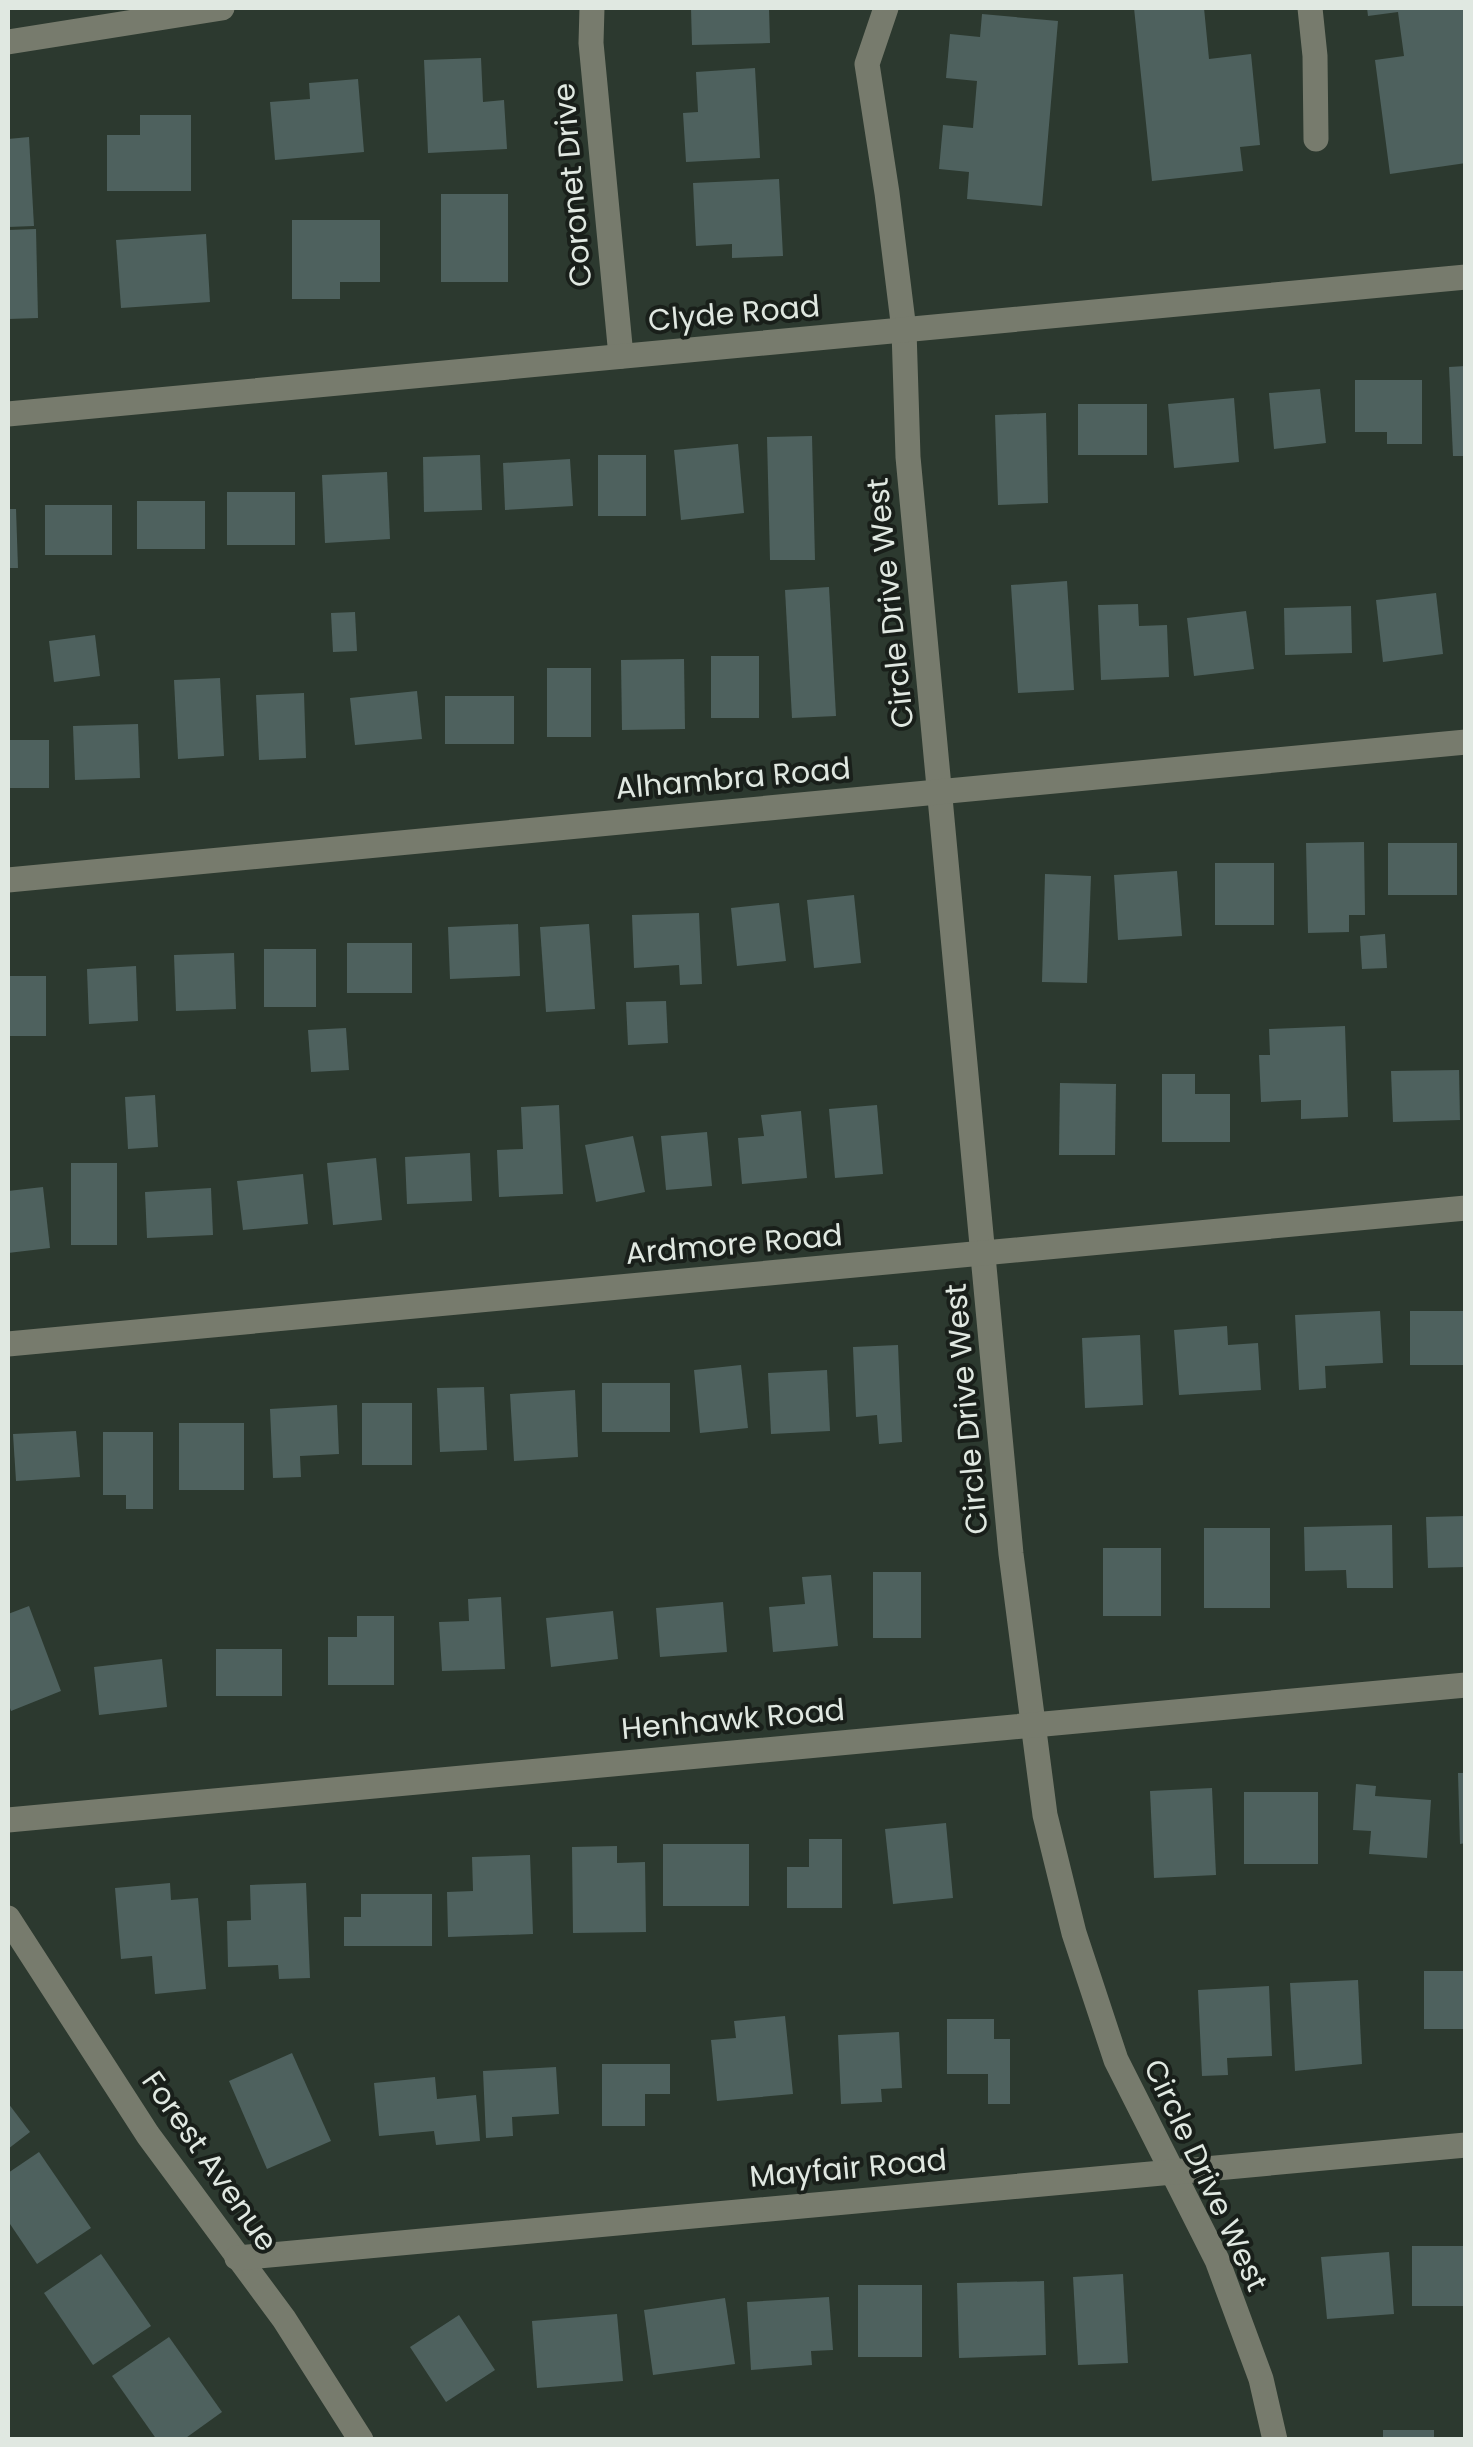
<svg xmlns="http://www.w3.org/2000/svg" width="1473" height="2447" viewBox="0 0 1473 2447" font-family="Poppins,sans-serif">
  <rect width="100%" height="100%" fill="#2c392f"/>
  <!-- building -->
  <g fill="#4e615e">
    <path d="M691 8H769L770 43 692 45Z"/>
    <path d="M1134 8H1204L1209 59 1251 54 1260 145 1240 147 1243 171 1152 181Z"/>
    <path d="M1367 8H1466V163L1390 174 1375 60 1404 56 1398 12 1368 16Z"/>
    <path d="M982 14 1058 21 1042 206 967 199 969 172 939 169 943 125 973 128 977 81 946 78 950 34 980 37Z"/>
    <path d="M481 58 483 102 504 100 507 149 428 153 424 60Z"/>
    <path d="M755 68 760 158 686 162 683 113 698 112 696 72Z"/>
    <path d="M358 79 364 152 275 160 270 102 310 99 309 83Z"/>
    <path d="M140 115H191V191H107V135H140Z"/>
    <path d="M29 137 34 226 8 227V139Z"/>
    <path d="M779 179 783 256 732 258V244L696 246 693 183Z"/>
    <rect x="441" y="194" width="67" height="88"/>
    <path d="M292 220H380V282H340V299H292Z"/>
    <path d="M36 229 38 318 8 319V230Z"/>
    <path d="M206 234 210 302 121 308 116 240Z"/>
    <path d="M1466 366V456H1453L1449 367Z"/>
    <path d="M1355 380H1422V444H1387V432H1355Z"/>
    <path d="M1320 389 1326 443 1274 449 1269 393Z"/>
    <path d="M1234 398 1239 462 1174 468 1168 404Z"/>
    <rect x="1078" y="404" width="69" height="51"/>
    <path d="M1046 413 1048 503 998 505 995 415Z"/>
    <path d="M812 436 815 560H770L767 437Z"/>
    <path d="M738 444 744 513 681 520 674 450Z"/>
    <path d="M480 455 482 510 424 512 423 457Z"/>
    <rect x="598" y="455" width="48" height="61"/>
    <path d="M570 459 573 506 505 510 503 463Z"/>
    <path d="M387 472 390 539 325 543 322 475Z"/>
    <rect x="227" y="492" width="68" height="53"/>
    <rect x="137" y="501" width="68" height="48"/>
    <rect x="45" y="505" width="67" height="50"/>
    <path d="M8 509H16L18 568H8Z"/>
    <path d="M1067 581 1074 690 1018 693 1011 585Z"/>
    <path d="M829 587 836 716 792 718 785 590Z"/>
    <path d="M1436 593 1443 654 1383 662 1376 600Z"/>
    <path d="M1138 604 1139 626 1167 625 1169 677 1101 680 1098 605Z"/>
    <path d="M1351 606 1352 653 1285 655 1284 608Z"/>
    <path d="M1246 611 1254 669 1194 676 1187 618Z"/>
    <path d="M355 612 357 651 333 652 331 613Z"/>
    <path d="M95 635 100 676 54 682 49 641Z"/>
    <rect x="711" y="656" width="48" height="62"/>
    <path d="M684 659 685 729 622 730 621 660Z"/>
    <rect x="547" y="668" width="44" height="69"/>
    <path d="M220 678 224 756 178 759 174 680Z"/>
    <path d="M417 691 422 739 355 745 350 698Z"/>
    <path d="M304 693 306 758 259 760 256 695Z"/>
    <rect x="445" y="696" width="69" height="48"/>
    <path d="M138 724 140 778 75 780 73 726Z"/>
    <rect x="8" y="740" width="41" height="48"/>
    <path d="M1364 842 1365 915H1349V932L1308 933 1306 843Z"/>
    <rect x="1388" y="843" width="69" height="52"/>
    <rect x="1215" y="863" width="59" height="62"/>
    <path d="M1177 871 1182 936 1118 940 1114 875Z"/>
    <path d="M1045 874 1091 876 1087 983 1042 982Z"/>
    <path d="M854 895 861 963 814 968 807 900Z"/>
    <path d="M779 903 786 961 737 966 731 908Z"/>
    <path d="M699 913 702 984 680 985 679 965 634 968 632 915Z"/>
    <path d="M518 924 520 976 450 979 448 927Z"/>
    <path d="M589 924 595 1009 546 1012 540 927Z"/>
    <path d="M1385 934 1387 968 1362 969 1360 936Z"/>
    <rect x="347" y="943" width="65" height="50"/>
    <rect x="264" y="949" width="52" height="58"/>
    <path d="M234 953 236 1009 176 1011 174 955Z"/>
    <path d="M136 966 138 1021 89 1024 87 969Z"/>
    <rect x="8" y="976" width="38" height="60"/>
    <path d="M666 1001 668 1043 628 1045 626 1002Z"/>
    <path d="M1345 1026 1348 1117 1301 1119V1100L1261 1102 1259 1055H1270L1269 1029Z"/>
    <path d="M346 1028 349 1070 311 1072 308 1030Z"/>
    <path d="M1459 1070 1460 1120 1393 1122 1391 1071Z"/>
    <path d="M1162 1074H1195V1094H1230V1142H1162Z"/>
    <path d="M1060 1083 1116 1084 1115 1155H1059Z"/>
    <path d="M155 1095 158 1147 128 1149 125 1097Z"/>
    <path d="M559 1105 563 1194 499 1197 497 1150 523 1149 521 1107Z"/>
    <path d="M877 1105 883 1174 835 1178 829 1109Z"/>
    <path d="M801 1111 807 1178 742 1184 738 1138 764 1136 761 1115Z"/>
    <path d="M707 1132 712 1186 666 1190 661 1136Z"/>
    <path d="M633 1136 645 1192 596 1202 585 1145Z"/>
    <path d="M470 1153 472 1201 407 1204 405 1157Z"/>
    <path d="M376 1158 382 1220 333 1225 327 1163Z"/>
    <rect x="71" y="1163" width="46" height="82"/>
    <path d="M303 1174 308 1224 243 1230 237 1181Z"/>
    <path d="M43 1187 50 1248 8 1253V1191Z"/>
    <path d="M211 1188 213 1235 147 1238 145 1192Z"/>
    <path d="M1380 1311 1383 1363 1325 1366 1326 1388 1299 1390 1295 1315Z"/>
    <rect x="1410" y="1311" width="56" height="54"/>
    <path d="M1227 1326 1228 1345 1258 1343 1261 1390 1179 1395 1174 1330Z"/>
    <path d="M1140 1335 1143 1405 1085 1408 1082 1338Z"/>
    <path d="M898 1345 902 1442 879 1444 877 1415 856 1417 853 1347Z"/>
    <path d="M741 1365 748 1428 700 1433 694 1370Z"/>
    <path d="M827 1370 830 1431 771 1434 768 1373Z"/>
    <rect x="602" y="1383" width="68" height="49"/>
    <path d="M484 1387 487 1450 440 1452 437 1388Z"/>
    <path d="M575 1390 578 1457 514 1461 510 1394Z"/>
    <rect x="362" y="1403" width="50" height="62"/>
    <path d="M337 1405 339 1454 300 1456 301 1477 273 1478 270 1409Z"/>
    <rect x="179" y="1423" width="65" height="67"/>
    <path d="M76 1431 80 1477 16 1481 13 1434Z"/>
    <path d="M103 1432H153V1509H126V1495H103Z"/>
    <path d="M1466 1516V1567L1428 1568 1426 1517Z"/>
    <path d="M1392 1525 1393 1588H1347L1346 1570 1305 1571 1304 1527Z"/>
    <rect x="1204" y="1528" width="66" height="80"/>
    <rect x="1103" y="1548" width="58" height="68"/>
    <rect x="873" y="1572" width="48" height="66"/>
    <path d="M831 1575 838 1646 773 1652 769 1607 805 1604 802 1577Z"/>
    <path d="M501 1597 505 1669 442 1671 439 1622 469 1621 468 1599Z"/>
    <path d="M723 1602 727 1652 660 1657 656 1608Z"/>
    <path d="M29 1606 61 1691 11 1711 8 1702V1614Z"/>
    <path d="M613 1611 618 1659 551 1667 546 1618Z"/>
    <path d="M357 1616H394V1685H328V1637H357Z"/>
    <rect x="216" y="1649" width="66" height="47"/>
    <path d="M162 1659 167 1707 99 1715 94 1667Z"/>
    <path d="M1458 1773H1466V1843L1460 1844Z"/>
    <path d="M1356 1784 1376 1786 1375 1796 1431 1800 1427 1858 1369 1854 1371 1831 1353 1830Z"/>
    <path d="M1212 1788 1216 1875 1154 1878 1150 1791Z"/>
    <rect x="1244" y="1792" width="74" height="72"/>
    <path d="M946 1823 953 1898 893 1904 885 1829Z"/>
    <path d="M809 1839H842V1908H787V1867H809Z"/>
    <rect x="663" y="1844" width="86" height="62"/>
    <path d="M617 1846V1863L645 1862 646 1932 573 1933 572 1847Z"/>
    <path d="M530 1855 533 1934 448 1937 447 1892 473 1891 472 1857Z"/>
    <path d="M170 1883 171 1900 198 1898 206 1989 155 1994 152 1956 121 1959 115 1888Z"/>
    <path d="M306 1883 310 1978 279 1979 278 1965 228 1967 227 1921 251 1920 250 1885Z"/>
    <path d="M361 1894H432V1946H344V1917H361Z"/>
    <rect x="1424" y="1971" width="42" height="58"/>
    <path d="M1358 1980 1362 2064 1295 2071 1290 1983Z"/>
    <path d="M1269 1986 1272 2056 1227 2058 1228 2075 1202 2076 1198 1990Z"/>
    <path d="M785 2016 793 2094 717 2101 711 2040 736 2038 734 2021Z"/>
    <path d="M947 2019H994V2039H1010V2104H988V2074H947Z"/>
    <path d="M899 2032 902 2088 881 2089 882 2102 841 2104 838 2035Z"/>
    <path d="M292 2053 331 2141 267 2169 229 2081Z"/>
    <path d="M602 2064H670V2094H645V2126H602Z"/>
    <path d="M556 2067 559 2114 512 2117 513 2136 486 2138 483 2071Z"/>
    <path d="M435 2077 437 2099 476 2095 480 2141 436 2145 434 2131 379 2136 374 2083Z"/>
    <path d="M8 2103 30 2132 8 2149Z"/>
    <path d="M39 2152 91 2228 37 2264 8 2221V2173Z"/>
    <rect x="1412" y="2246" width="54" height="60"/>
    <path d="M1389 2252 1394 2314 1327 2319 1321 2257Z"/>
    <path d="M101 2254 151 2326 93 2365 44 2293Z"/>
    <path d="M1123 2274 1128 2363 1078 2365 1073 2277Z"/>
    <path d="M1044 2281 1046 2355 959 2358 957 2283Z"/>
    <rect x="858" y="2285" width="64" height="72"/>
    <path d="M829 2297 833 2350 811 2351 812 2365 751 2370 747 2302Z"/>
    <path d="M725 2298 735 2364 653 2375 644 2310Z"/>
    <path d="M617 2314 623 2381 537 2388 532 2321Z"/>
    <path d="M459 2315 495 2370 446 2402 410 2347Z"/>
    <path d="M169 2337 222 2412 183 2440H157L112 2376Z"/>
    <rect x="1383" y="2430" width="51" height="10"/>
  </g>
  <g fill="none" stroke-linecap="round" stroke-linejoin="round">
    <!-- minor -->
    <g stroke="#777b6d" stroke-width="25">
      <path d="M592 8 591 43 621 356"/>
      <path d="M886 8 867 64 887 193 904 330 908 457 1011 1554 1045 1815 1074 1933 1116 2060 1217 2260 1261 2379 1275 2440"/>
      <path d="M1310 8 1315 56 1316 139"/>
      <path d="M8 42 222 8"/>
      <path d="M8 414 1466 277"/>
      <path d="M8 880 1466 742"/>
      <path d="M8 1344 1466 1208"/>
      <path d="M8 1820 1466 1685"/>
      <path d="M8 1918 148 2135 284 2319 361 2440"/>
      <path d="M237 2258 1466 2145"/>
    </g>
  </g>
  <g text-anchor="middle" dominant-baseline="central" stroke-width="8" stroke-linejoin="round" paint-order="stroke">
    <!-- street labels -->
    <g font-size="30" fill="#e0e8e1" stroke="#191f1a">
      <text transform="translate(572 185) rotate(-95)">Coronet Drive</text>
      <text transform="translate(734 313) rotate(-5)">Clyde Road</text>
      <text transform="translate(890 603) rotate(-96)">Circle Drive West</text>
      <text transform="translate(733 778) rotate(-5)">Alhambra Road</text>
      <text transform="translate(734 1244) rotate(-5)">Ardmore Road</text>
      <text transform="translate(966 1409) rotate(-95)">Circle Drive West</text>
      <text transform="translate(733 1719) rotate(-5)">Henhawk Road</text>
      <text transform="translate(210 2161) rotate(55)">Forest Avenue</text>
      <text transform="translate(848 2168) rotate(-5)">Mayfair Road</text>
      <text transform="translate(1206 2175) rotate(65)">Circle Drive West</text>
    </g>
  </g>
  <!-- border -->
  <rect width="1473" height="2447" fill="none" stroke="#e0e8e1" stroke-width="20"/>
</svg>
